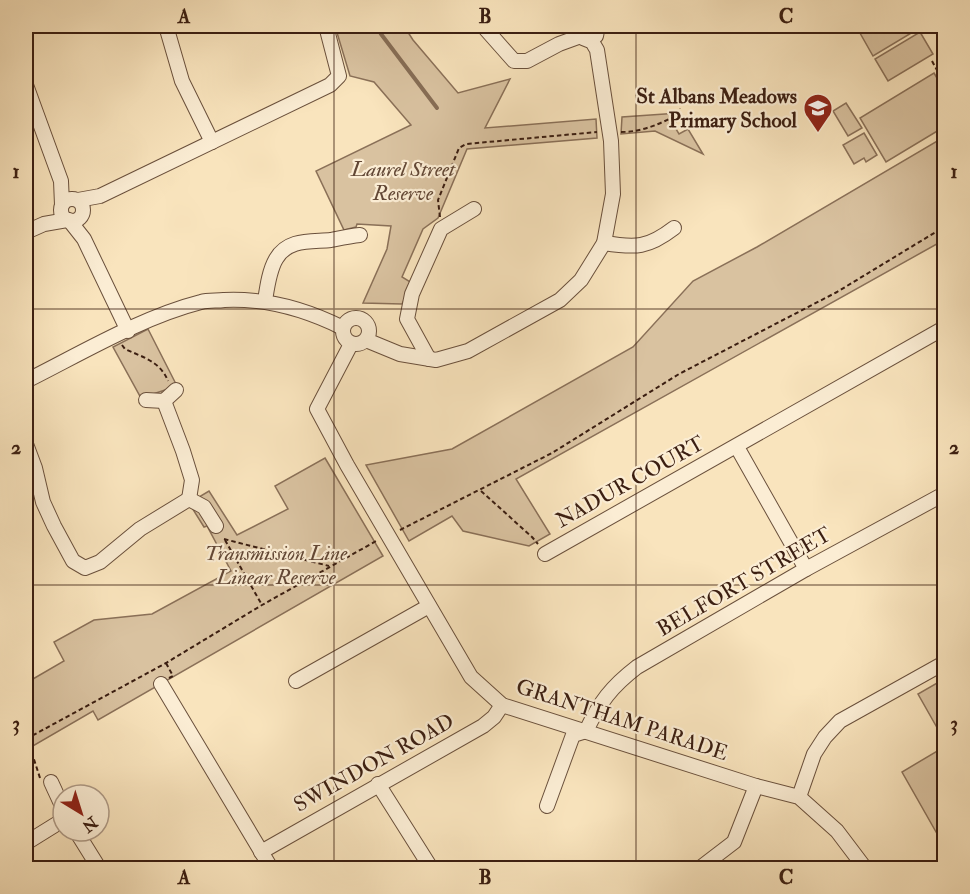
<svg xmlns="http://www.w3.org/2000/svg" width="970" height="894" viewBox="0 0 970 894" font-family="'IM FELL Double Pica',serif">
  <rect width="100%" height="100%" fill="#f9e4bd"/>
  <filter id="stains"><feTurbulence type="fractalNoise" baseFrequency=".00333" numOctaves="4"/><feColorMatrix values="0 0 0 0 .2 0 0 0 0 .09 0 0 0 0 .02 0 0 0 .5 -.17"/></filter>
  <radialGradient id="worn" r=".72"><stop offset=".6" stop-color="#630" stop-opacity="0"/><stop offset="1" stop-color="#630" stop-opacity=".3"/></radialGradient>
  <!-- green -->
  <g fill="#d9c2a0" stroke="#8a7058" stroke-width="1.5">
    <path d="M335 26H404L413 40 458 93 510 79 485 128 596 119 597 138 467 149 438 218 423 229 402 277 412 283 402 304 363 303 387 249 391 226 357 224 356 227 344 230 316 171 411 125 374 82 350 76Z"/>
    <path d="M873 26H916L918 29 873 56 860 33Z"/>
    <path d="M920 32 933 54 888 81 875 59Z"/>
    <path d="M934 73 944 90V127L886 162 860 118Z"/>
    <path d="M846 103 862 128 848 136 833 111Z"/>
    <path d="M679 113 682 118 673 124 679 134 688 129 703 154 655 131 621 134 622 117Z"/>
    <path d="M864 133 877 155 866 162 864 158 854 164 843 145Z"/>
    <path d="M944 137V240L516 479 550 534 529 546 463 531 452 516 409 541 366 465 452 449 633 347 693 281 757 247Z"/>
    <path d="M148 329 177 386 141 398 113 347Z"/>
    <path d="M325 458 383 556 98 720 93 711 26 750V683L64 661 54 642 94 620 152 614 231 571 207 526 204 527 189 503 209 491 237 535 288 509 275 486Z"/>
    <path d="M944 679V740L918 694Z"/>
    <path d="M944 747V846L902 772Z"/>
  </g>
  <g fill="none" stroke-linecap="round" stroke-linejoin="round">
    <!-- stream -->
    <path stroke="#866d55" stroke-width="4" d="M377 26 381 34 437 108"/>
    <!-- minor casing -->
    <g stroke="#6a503c" stroke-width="16">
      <g id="minor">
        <path d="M166 26 182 81 212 142"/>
        <path d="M483 26 514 61H527L559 44 581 36"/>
        <path d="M582 26 580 34 583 38 588 40 596 36 597 31 595 26"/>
        <path d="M26 85 61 181 62 205"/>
        <circle cx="72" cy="210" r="11"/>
        <path d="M78 200 100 196 330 85 339 76 326 26"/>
        <path d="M69 220 84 239 128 331"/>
        <path d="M26 232 44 224 67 220"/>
        <path d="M604 243C636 248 648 248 674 228"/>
        <path d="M265 301C267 288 269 271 276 259 288 238 312 242 331 240 341 238 350 236 360 235"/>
        <circle cx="356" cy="331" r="13"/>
        <path d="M366 340 400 354 436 360 468 351 560 300 581 280 604 243 613 194 611 141 597 50 591 40"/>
        <path d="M351 344 317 409 347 465 471 677 502 705 756 786 799 797 837 831 865 868"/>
        <path d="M429 359 407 319 412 294 441 229 474 209"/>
        <path d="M26 381C80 354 142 317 201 302 208 300 217 301 224 300 266 298 305 309 343 328"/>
        <path d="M146 400 164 401 176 390"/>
        <path d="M164 401 183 451 192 480 189 499"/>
        <path d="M26 444 35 468 43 502 54 526 73 561 85 568 100 562 140 529 189 499"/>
        <path d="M737 447 806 569"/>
        <path d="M189 499 204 507 216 526"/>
        <path d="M545 554 944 328"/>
        <path d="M296 681 429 606"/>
        <path d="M161 684 271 868"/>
        <path d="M51 782 63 808"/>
        <path d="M378 784 431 868"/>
        <path d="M799 797 814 754 825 737 840 721 944 663"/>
        <path d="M547 806 573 735 586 731C600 702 611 687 637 667L806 569 944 494"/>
        <path d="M76 831 99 868"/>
        <path d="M26 843 63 820"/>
        <path d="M261 852 483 726 494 717 502 705"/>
        <path d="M700 868 734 842 756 786"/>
      </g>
    </g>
    <!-- path -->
    <g stroke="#3b1e11" stroke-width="2" stroke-dasharray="4.5 3" stroke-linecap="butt">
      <path d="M932 61 944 83"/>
      <path d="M621 132C642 132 661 124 680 113V108"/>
      <path d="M440 217 438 200 459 148 466 144 597 132"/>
      <path d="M122 345 125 349C142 357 160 361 168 381"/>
      <path d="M481 491 532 537 538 544"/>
      <path d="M400 530 552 453 679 374 837 292 944 227"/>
      <path d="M224 539 329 566"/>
      <path d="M225 540 262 605"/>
      <path d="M166 663 173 676 169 678"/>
      <path d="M27 738 40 778"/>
      <path d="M26 739 166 663 262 605 378 540"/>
    </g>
    <!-- minor -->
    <use href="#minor" stroke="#fbedd4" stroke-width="14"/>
  </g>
  <!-- grid -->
  <path fill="none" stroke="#3b1e11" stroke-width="1.5" stroke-opacity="0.55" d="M334 26V868M636 26V868M26 309H944M26 585H944"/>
  <!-- icons -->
  <defs>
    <g id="school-pin" transform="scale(1.5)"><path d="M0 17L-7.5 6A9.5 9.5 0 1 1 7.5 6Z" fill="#8f2418" stroke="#fbedd4"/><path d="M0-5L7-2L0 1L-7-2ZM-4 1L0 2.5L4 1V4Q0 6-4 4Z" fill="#fff"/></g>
  </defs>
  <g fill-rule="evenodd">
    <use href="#school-pin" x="818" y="108"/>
  </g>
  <g text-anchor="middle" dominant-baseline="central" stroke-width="4.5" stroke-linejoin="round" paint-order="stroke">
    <!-- poi labels -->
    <g font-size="21" font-weight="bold" fill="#3b1e11" stroke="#fbedd4" text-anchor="end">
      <text x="797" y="96">St Albans Meadows<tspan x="797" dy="24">Primary School</tspan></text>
    </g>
    <!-- park labels -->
    <g font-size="21" font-style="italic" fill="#624735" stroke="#fbedd4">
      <text x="403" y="169">Laurel Street<tspan x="403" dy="24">Reserve</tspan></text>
      <text x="276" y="553">Transmission Line<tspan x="276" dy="24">Linear Reserve</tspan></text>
    </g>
    <!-- street labels -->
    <g font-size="21" fill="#3b1e11" stroke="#fbedd4">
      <text transform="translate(630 482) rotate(-29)">NADUR COURT</text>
      <text transform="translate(744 582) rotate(-30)">BELFORT STREET</text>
      <text transform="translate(622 720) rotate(18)">GRANTHAM PARADE</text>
      <text transform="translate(374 763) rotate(-29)">SWINDON ROAD</text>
    </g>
  </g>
  <!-- margin -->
  <rect width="970" height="894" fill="none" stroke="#f9e4bd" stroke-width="66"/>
  <!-- north arrow -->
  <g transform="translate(81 813) rotate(142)"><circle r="28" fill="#fbedd4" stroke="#ae9a86" stroke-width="1.5"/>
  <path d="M0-4.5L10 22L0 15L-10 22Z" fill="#8f2418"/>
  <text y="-9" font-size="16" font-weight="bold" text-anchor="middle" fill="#3b1e11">N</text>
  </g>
  <rect x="33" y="33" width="904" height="828" fill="none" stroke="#3b1e11" stroke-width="2"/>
  <g font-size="20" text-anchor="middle" font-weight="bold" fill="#3b1e11">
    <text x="184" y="23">A</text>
    <text x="485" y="23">B</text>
    <text x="786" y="23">C</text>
    <text x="16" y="178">1</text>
    <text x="954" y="178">1</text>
    <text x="16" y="454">2</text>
    <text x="954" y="454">2</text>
    <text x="16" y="730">3</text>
    <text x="954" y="730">3</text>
    <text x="184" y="884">A</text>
    <text x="485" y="884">B</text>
    <text x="786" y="884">C</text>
  </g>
  <rect width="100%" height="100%" filter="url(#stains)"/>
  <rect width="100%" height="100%" fill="url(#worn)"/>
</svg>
